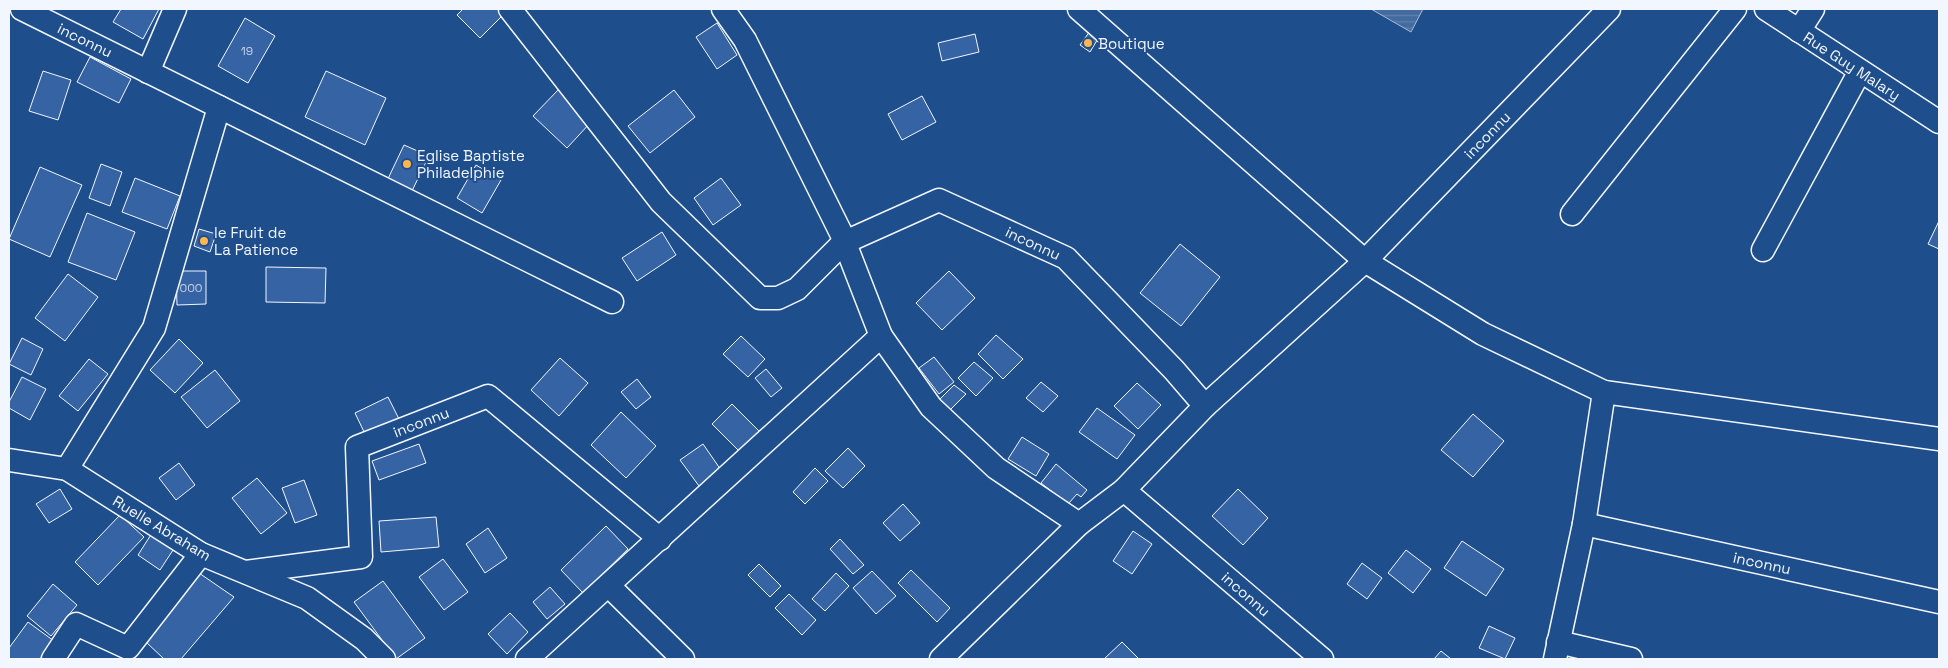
<svg xmlns="http://www.w3.org/2000/svg" width="1948" height="668" viewBox="0 0 1948 668" font-family="'Space Grotesk',sans-serif">
  <defs>
    <pattern id="water-rules" width="6" height="5" patternUnits="userSpaceOnUse" patternTransform="scale(1.25)"><rect width="6" height="5" fill="#446ba0"/><path d="M0 2.5h6" fill="none" stroke="#5f81ae"/></pattern>
  </defs>
  <rect width="100%" height="100%" fill="#1f4e8c"/>
  <!-- water -->
  <path fill="url(#water-rules)" stroke="#a8bbd7" d="M1371 9H1423L1411 32Z"/>
  <!-- building -->
  <g fill="#3563a3" stroke="#f2f6ff">
    <path d="M121 9H159L143 39 113 22Z"/>
    <path d="M463 9H499L504 14 480 38 457 15Z"/>
    <path d="M245 18 275 36 248 83 218 66Z"/>
    <path d="M717 23 737 55 717 69 696 37Z"/>
    <path d="M1090 31 1099 37 1090 52 1080 45Z"/>
    <path d="M975 34 979 52 942 61 938 43Z"/>
    <path d="M90 57 131 79 119 103 77 82Z"/>
    <path d="M43 71 71 80 58 120 29 111Z"/>
    <path d="M326 71 386 98 365 145 305 117Z"/>
    <path d="M558 90 591 122 567 148 533 116Z"/>
    <path d="M674 90 695 117 650 153 628 126Z"/>
    <path d="M922 96 936 122 902 140 888 114Z"/>
    <path d="M404 145 429 156 409 197 385 185Z"/>
    <path d="M101 164 122 172 110 206 89 198Z"/>
    <path d="M476 165 501 180 482 213 457 198Z"/>
    <path d="M40 167 82 185 50 257 9 239Z"/>
    <path d="M135 178 180 196 167 229 122 212Z"/>
    <path d="M721 178 741 205 713 225 694 198Z"/>
    <path d="M87 213 135 232 116 280 68 262Z"/>
    <path d="M1939 221V249L1928 244Z"/>
    <path d="M199 229 216 234 210 252 194 246Z"/>
    <path d="M662 232 676 255 637 281 622 258Z"/>
    <path d="M1180 244 1220 277 1181 326 1140 293Z"/>
    <path d="M266 267 326 268 325 303 266 302Z"/>
    <path d="M176 271H206V304L177 305Z"/>
    <path d="M949 271 975 298 942 330 916 303Z"/>
    <path d="M68 274 98 297 65 341 35 318Z"/>
    <path d="M996 335 1023 359 1003 379 978 354Z"/>
    <path d="M741 336 765 359 748 377 723 354Z"/>
    <path d="M22 338 43 349 31 375 9 364Z"/>
    <path d="M179 339 203 363 175 393 150 370Z"/>
    <path d="M934 357 954 382 939 394 919 368Z"/>
    <path d="M560 358 588 383 559 416 531 390Z"/>
    <path d="M89 359 108 374 78 411 59 396Z"/>
    <path d="M974 362 993 378 976 396 958 378Z"/>
    <path d="M766 369 782 388 771 397 755 378Z"/>
    <path d="M215 370 240 401 207 428 181 397Z"/>
    <path d="M22 377 46 389 30 420 9 408V402Z"/>
    <path d="M637 379 651 397 636 409 621 392Z"/>
    <path d="M1041 382 1058 396 1043 412 1026 398Z"/>
    <path d="M1137 383 1161 405 1138 429 1114 406Z"/>
    <path d="M954 385 966 394 949 411 938 401Z"/>
    <path d="M388 397 399 419 366 436 355 413Z"/>
    <path d="M732 404 760 432 740 452 712 424Z"/>
    <path d="M1097 408 1135 435 1117 459 1079 432Z"/>
    <path d="M621 412 656 446 626 478 591 445Z"/>
    <path d="M1473 414 1504 441 1473 477 1441 450Z"/>
    <path d="M1022 437 1049 454 1036 476 1008 459Z"/>
    <path d="M419 444 426 463 379 480 372 461Z"/>
    <path d="M703 444 721 470 699 486 680 460Z"/>
    <path d="M848 448 865 466 843 488 825 471Z"/>
    <path d="M179 463 195 485 176 500 159 478Z"/>
    <path d="M1056 464 1087 490 1081 497 1077 494 1068 504 1041 483Z"/>
    <path d="M815 468 828 481 805 504 793 492Z"/>
    <path d="M257 478 287 513 261 534 232 498Z"/>
    <path d="M304 480 317 515 295 523 282 488Z"/>
    <path d="M60 489 72 509 49 523 36 504Z"/>
    <path d="M1238 489 1268 518 1243 545 1212 516Z"/>
    <path d="M903 504 920 523 900 541 883 523Z"/>
    <path d="M120 515 144 537 98 585 75 562Z"/>
    <path d="M436 517 439 547 381 552 379 521Z"/>
    <path d="M606 526 628 549 583 593 561 570Z"/>
    <path d="M488 528 507 558 485 573 466 544Z"/>
    <path d="M1133 531 1152 544 1132 574 1113 561Z"/>
    <path d="M152 533 175 547 160 570 138 555Z"/>
    <path d="M840 539 864 565 853 574 830 549Z"/>
    <path d="M1462 541 1504 569 1486 596 1444 568Z"/>
    <path d="M1406 550 1431 569 1413 593 1388 573Z"/>
    <path d="M443 559 468 592 444 610 419 577Z"/>
    <path d="M1362 563 1382 578 1367 599 1347 584Z"/>
    <path d="M759 564 781 586 770 597 748 575Z"/>
    <path d="M911 570 950 608 937 622 898 583Z"/>
    <path d="M872 571 896 596 876 614 853 588Z"/>
    <path d="M199 573 234 597 181 659H164L146 642Z"/>
    <path d="M836 573 849 586 825 611 812 599Z"/>
    <path d="M383 581 425 638 396 659 354 602Z"/>
    <path d="M53 584 77 605 51 636 27 616Z"/>
    <path d="M550 587 565 604 547 619 533 602Z"/>
    <path d="M789 594 816 620 802 635 775 608Z"/>
    <path d="M510 613 528 632 507 654 488 634Z"/>
    <path d="M28 622 54 641 40 659H9V648Z"/>
    <path d="M1489 626 1515 638 1505 659 1479 648Z"/>
    <path d="M1122 642 1139 659H1104Z"/>
    <path d="M1441 651 1451 659H1434Z"/>
  </g>
  <g fill="none" stroke-linecap="round" stroke-linejoin="round">
    <!-- street casing -->
    <g stroke="#f2f6ff" stroke-width="25">
      <g id="street">
        <path d="M22 9 612 302"/>
        <path d="M510 9 661 202 760 298H778L797 289 843 243 939 200 1066 258 1174 370 1205 406"/>
        <path d="M723 9 745 40 841 233 881 336 931 407 996 468 1079 524"/>
        <path d="M1079 9 1365 261 1483 334 1604 392 1939 439"/>
        <path d="M1766 9 1939 122"/>
        <path d="M1799 31 1813 9"/>
        <path d="M148 72 175 9"/>
        <path d="M1572 214 1735 9"/>
        <path d="M1763 250 1860 71"/>
        <path d="M9 460 67 469 201 554 307 598 364 639 384 659"/>
        <path d="M67 469 154 328 219 107"/>
        <path d="M1124 490 1322 659"/>
        <path d="M1584 524 1939 602"/>
        <path d="M246 572 361 557 357 447 488 396 660 539"/>
        <path d="M609 586 683 659"/>
        <path d="M1558 642 1631 659"/>
        <path d="M53 659 76 624 128 648 201 554"/>
        <path d="M527 659 881 336"/>
        <path d="M941 659 1079 524 1124 490 1205 406 1365 261 1609 9"/>
        <path d="M1555 659 1584 524 1604 392"/>
      </g>
    </g>
    <!-- street -->
    <use href="#street" stroke="#1f4e8c" stroke-width="22"/>
  </g>
  <!-- markers -->
  <g fill="#ffb74d" stroke="#1f4e8c" stroke-width="2">
    <circle cx="1088" cy="43" r="5"/>
    <circle cx="407" cy="164" r="5"/>
    <circle cx="204" cy="241" r="5"/>
  </g>
  <g text-anchor="middle" dominant-baseline="central" stroke-width="4" stroke-linejoin="round" paint-order="stroke">
    <!-- number labels -->
    <g font-size="12" fill="#c3d1e8">
      <text x="247" y="51">19</text>
      <text x="191" y="288">000</text>
    </g>
    <!-- street labels -->
    <g font-size="15" fill="#f2f6ff" stroke="#1f4e8c">
      <text transform="translate(85 40) rotate(26)">inconnu</text>
      <text transform="translate(1852 66) rotate(33)">Rue Guy Malary</text>
      <text transform="translate(1487 135) rotate(-46)">inconnu</text>
      <text transform="translate(1033 243) rotate(25)">inconnu</text>
      <text transform="translate(421 422) rotate(-21)">inconnu</text>
      <text transform="translate(162 528) rotate(31)">Ruelle Abraham</text>
      <text transform="translate(1762 563) rotate(12)">inconnu</text>
      <text transform="translate(1246 594) rotate(41)">inconnu</text>
    </g>
    <!-- poi labels -->
    <g font-size="15" fill="#f2f6ff" stroke="#1f4e8c" text-anchor="start">
      <text x="1098" y="43">Boutique</text>
      <text x="417" y="155">Eglise Baptiste<tspan x="417" dy="17">Philadelphie</tspan></text>
      <text x="214" y="232">le Fruit de<tspan x="214" dy="17">La Patience</tspan></text>
    </g>
  </g>
  <!-- border -->
  <rect width="1948" height="668" fill="none" stroke="#f2f6ff" stroke-width="20"/>
</svg>
